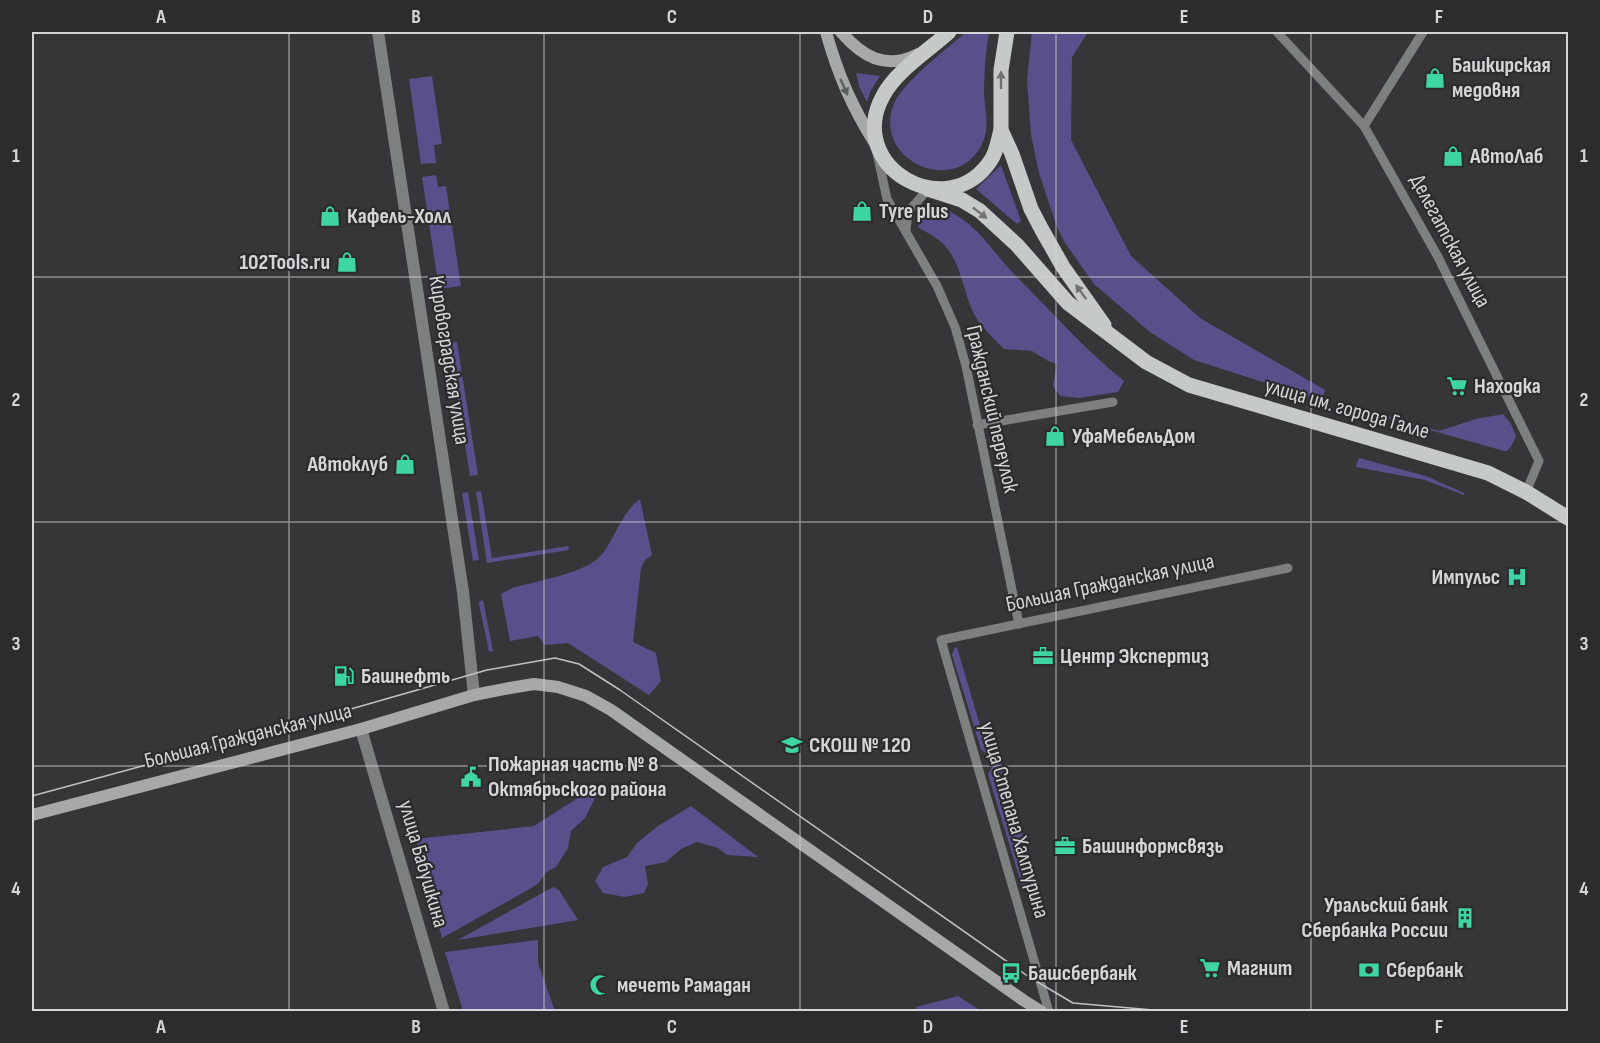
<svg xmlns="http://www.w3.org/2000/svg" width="1600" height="1043" viewBox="0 0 1600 1043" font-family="'Sofia Sans Condensed',sans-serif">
  <rect width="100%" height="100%" fill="#363639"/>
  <!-- green -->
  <g fill="#584f8b">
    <path d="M966 32H989C986 51 984 71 984 91 984 110 991 126 982 144 957 197 874 162 893 106 900 84 948 48 966 32Z"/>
    <path d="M1032 32H1088L1072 57 1071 140 1131 256 1200 318 1325 390 1322 401 1194 360 1150 332 1094 284 1065 243 1057 227 1039 173 1031 135 1027 80Z"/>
    <path d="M856 73 880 76 871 90 867 102 859 86Z"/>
    <path d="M432 76 442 144 434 145 436 163 421 164 409 79Z"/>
    <path d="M1001 165 1021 221 1017 224 976 189Z"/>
    <path d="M436 175 438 187 446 186 461 286 439 289 422 177Z"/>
    <path d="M941 207C980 225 988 247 1015 275 1051 311 1084 349 1124 381L1118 392 1079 398 1060 396 1053 386 1057 364 1048 361 1032 351 1004 349C994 339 980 326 974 314 963 292 962 265 945 246 937 237 927 233 918 227 922 215 928 208 941 207Z"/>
    <path d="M457 342 478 475 470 476 449 343Z"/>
    <path d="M1357 407 1439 431 1476 419 1503 414 1511 424 1516 436 1512 445 1507 451H1504L1356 409Z"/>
    <path d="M1359 458 1426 476 1464 493V495L1425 480 1356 467Z"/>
    <path d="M481 491 492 558 568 546 569 550 487 563 476 492Z"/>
    <path d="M468 492 479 560 473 561 462 493Z"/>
    <path d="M640 499 652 555 645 560 641 568 633 642 656 653 661 681 649 695 568 643 545 645 538 636 510 641 501 594 512 588C536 581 589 573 603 553 616 536 622 512 640 499Z"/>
    <path d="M483 600 493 651 489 652 479 604 480 601Z"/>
    <path d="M957 647 988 753H985L981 749 952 655 954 649Z"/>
    <path d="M1001 762 1038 886 1023 890 988 774 994 764Z"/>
    <path d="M590 790H596L597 794 585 818 571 831 568 848 556 867 545 873 539 883 528 890 442 938 416 839 534 826Z"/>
    <path d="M691 806 758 857 727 855 718 848 697 842 681 849 666 862 645 866 648 884 644 893 625 897 603 893 595 881 603 867 627 857 637 843 658 826Z"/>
    <path d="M553 887 559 890 578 920 458 940Z"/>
    <path d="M538 940V963L555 1011H463L445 952Z"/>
    <path d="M958 996 981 1011H917L916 1007Z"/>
  </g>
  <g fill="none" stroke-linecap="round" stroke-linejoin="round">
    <!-- minor -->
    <g stroke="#7e807f" stroke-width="9">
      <path d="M1277 32 1364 126 1438 257 1539 461 1526 492"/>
      <path d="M1364 126 1423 32"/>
      <path d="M877 153 887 199 937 286 955 327 966 366 1019 624"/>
      <path d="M906 230 908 212 928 189"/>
      <path d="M977 425 1113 402"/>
      <path d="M1049 1012 941 640 1288 568"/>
    </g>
    <!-- tertiary -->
    <g stroke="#7e807f" stroke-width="12">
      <path d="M378 32 463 592 474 695"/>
      <path d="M361 729 444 1012"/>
    </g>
    <!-- secondary -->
    <g stroke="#a6a9a8" stroke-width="12">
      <path d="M826 32C838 75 852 107 876 145"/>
      <path d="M841 32C862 56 885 71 918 54"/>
      <path d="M32 815 361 729 474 695 510 688 534 684 558 687 586 696 611 710 1023 1000 1042 1012"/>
    </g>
    <!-- primary -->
    <g stroke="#c5c9c7" stroke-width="15">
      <path d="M949 32C928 51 896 71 883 96 844 167 948 226 991 160 997 151 998 140 1001 130"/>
      <path d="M1007 32 1001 70V130L1012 154 1031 209 1042 230 1063 267 1104 325"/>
      <path d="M928 189 962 200 980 211 1017 245 1068 303 1146 362 1189 385 1488 473 1526 492 1568 518"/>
    </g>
    <!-- tram -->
    <path stroke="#c2c2c4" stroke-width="1.5" d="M32 796 337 713 487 670 555 658 579 664 620 690 1029 977 1073 1003 1176 1012"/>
  </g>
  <!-- one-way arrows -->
  <defs><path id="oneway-solid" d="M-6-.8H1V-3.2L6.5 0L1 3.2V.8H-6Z" transform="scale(1.5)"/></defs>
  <g fill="#717373">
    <use href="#oneway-solid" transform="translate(1001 80) rotate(-90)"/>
    <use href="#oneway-solid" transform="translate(980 213) rotate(38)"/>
    <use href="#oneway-solid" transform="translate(1081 292) rotate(-126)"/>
  </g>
  <use fill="#5d5e5f" href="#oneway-solid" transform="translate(844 87) rotate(66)"/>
  <!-- grid -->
  <path fill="none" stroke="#d5d5d7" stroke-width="1.5" stroke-opacity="0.55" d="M289 32V1012M544 32V1012M800 32V1012M1056 32V1012M1311 32V1012M32 277H1568M32 522H1568M32 766H1568"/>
  <!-- icons -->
  <defs>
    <g id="shop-bare" transform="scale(1.62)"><path d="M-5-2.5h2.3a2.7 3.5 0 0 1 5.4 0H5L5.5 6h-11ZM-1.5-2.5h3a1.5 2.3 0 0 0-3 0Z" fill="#3ed4a3" stroke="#2c2c2f" stroke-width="2.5" paint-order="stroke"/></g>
    <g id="supermarket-bare" transform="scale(1.62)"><path d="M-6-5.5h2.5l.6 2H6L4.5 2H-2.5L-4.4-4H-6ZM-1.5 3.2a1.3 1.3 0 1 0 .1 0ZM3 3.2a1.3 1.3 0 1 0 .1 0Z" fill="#3ed4a3" stroke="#2c2c2f" stroke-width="2.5" paint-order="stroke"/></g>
    <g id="hospital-bare" transform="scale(1.62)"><path d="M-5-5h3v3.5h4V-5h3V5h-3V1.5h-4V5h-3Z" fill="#3ed4a3" stroke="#2c2c2f" stroke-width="2.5" paint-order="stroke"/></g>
    <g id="office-bare" transform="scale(1.62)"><path d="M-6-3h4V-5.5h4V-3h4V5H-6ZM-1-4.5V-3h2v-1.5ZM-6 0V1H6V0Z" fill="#3ed4a3" stroke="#2c2c2f" stroke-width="2.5" paint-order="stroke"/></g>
    <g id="fuel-bare" transform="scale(1.62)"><path d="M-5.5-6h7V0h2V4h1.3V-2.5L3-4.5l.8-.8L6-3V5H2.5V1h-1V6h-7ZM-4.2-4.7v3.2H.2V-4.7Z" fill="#3ed4a3" stroke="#2c2c2f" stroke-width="2.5" paint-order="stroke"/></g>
    <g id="school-bare" transform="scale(1.62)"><path d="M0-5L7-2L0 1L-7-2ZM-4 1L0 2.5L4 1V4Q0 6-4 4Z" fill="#3ed4a3" stroke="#2c2c2f" stroke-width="2.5" paint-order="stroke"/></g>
    <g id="civic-bare" transform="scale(1.62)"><path d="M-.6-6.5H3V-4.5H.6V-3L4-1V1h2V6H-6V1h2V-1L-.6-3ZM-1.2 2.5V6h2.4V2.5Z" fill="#3ed4a3" stroke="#2c2c2f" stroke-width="2.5" paint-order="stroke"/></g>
    <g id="building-bare" transform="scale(1.62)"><path d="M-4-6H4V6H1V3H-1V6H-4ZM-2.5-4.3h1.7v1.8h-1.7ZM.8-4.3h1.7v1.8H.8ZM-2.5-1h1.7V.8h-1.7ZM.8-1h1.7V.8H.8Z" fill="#3ed4a3" stroke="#2c2c2f" stroke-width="2.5" paint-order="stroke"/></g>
    <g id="bank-bare" transform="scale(1.62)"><path d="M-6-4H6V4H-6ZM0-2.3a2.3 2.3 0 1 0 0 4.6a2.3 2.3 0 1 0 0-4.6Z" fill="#3ed4a3" stroke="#2c2c2f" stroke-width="2.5" paint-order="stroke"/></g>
    <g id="bus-bare" transform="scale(1.62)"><path d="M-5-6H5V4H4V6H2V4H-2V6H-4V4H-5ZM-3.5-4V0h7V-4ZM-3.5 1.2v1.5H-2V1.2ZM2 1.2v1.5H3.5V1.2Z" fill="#3ed4a3" stroke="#2c2c2f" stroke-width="2.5" paint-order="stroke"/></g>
    <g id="mosque-bare" transform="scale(1.62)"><path d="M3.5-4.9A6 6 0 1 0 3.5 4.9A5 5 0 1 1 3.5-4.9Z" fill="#3ed4a3" stroke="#2c2c2f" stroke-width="2.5" paint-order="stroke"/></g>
  </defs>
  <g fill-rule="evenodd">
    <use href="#shop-bare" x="1435" y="78"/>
    <use href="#shop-bare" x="1453" y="156"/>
    <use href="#shop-bare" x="862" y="211"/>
    <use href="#shop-bare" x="330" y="216"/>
    <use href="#shop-bare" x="347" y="262"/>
    <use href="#supermarket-bare" x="1457" y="386"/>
    <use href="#shop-bare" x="1055" y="436"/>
    <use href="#shop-bare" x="405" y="464"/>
    <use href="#hospital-bare" x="1517" y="577"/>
    <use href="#office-bare" x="1043" y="656"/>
    <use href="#fuel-bare" x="344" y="676"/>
    <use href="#school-bare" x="792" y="745"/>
    <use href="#civic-bare" x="471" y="777"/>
    <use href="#office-bare" x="1065" y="846"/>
    <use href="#building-bare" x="1465" y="918"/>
    <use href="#supermarket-bare" x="1210" y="968"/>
    <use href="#bank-bare" x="1369" y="970"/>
    <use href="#bus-bare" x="1011" y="973"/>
    <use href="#mosque-bare" x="600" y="985"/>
  </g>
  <g text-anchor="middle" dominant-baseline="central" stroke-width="4.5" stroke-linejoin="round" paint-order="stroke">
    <!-- poi labels -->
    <g font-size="22" font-weight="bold" fill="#d5d5d7" stroke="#2c2c2f" text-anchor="start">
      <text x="1452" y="65">Башкирская<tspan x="1452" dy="25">медовня</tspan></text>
      <text x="1470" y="156">АвтоЛаб</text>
      <text x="879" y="211">Tyre plus</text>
      <text x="347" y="216">Кафель-Холл</text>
      <text x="330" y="262" text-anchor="end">102Tools.ru</text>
      <text x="1474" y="386">Находка</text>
      <text x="1072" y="436">УфаМебельДом</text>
      <text x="388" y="464" text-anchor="end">Автоклуб</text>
      <text x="1500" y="577" text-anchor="end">Импульс</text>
      <text x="1060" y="656">Центр Экспертиз</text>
      <text x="361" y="676">Башнефть</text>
      <text x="809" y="745">СКОШ № 120</text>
      <text x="488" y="764">Пожарная часть № 8<tspan x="488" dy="25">Октябрьского района</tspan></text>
      <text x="1082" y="846">Башинформсвязь</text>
      <text x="1448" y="905" text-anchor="end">Уральский банк<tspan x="1448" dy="25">Сбербанка России</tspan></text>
      <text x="1227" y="968">Магнит</text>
      <text x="1386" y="970">Сбербанк</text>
      <text x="1028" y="973">Башсбербанк</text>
      <text x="617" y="985">мечеть Рамадан</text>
    </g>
    <!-- street labels -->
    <g font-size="22" fill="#d5d5d7" stroke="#2c2c2f">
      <text transform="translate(1450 241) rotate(62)">Делегатская улица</text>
      <text transform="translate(449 360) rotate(81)">Кировоградская улица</text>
      <text transform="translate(992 409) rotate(77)">Гражданский переулок</text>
      <text transform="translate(1347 409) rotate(16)">улица им. города Галле</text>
      <text transform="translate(1110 583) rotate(-12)">Большая Гражданская улица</text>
      <text transform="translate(248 736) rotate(-14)">Большая Гражданская улица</text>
      <text transform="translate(1014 820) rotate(74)">улица Степана Халтурина</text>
      <text transform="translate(423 864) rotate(74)">улица Бабушкина</text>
    </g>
  </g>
  <!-- border -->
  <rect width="1600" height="1043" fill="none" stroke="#2c2c2f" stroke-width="66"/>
  <rect x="33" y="33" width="1534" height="977" fill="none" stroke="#d5d5d7" stroke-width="2"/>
  <g font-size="20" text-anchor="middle" font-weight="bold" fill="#d5d5d7">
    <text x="161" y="23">A</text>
    <text x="416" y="23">B</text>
    <text x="672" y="23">C</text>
    <text x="928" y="23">D</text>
    <text x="1184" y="23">E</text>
    <text x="1439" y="23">F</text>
    <text x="16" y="162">1</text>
    <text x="1584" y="162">1</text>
    <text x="16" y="406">2</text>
    <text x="1584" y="406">2</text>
    <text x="16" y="650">3</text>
    <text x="1584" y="650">3</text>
    <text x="16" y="895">4</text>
    <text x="1584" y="895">4</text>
    <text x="161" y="1033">A</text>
    <text x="416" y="1033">B</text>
    <text x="672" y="1033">C</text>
    <text x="928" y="1033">D</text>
    <text x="1184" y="1033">E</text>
    <text x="1439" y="1033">F</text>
  </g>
</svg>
